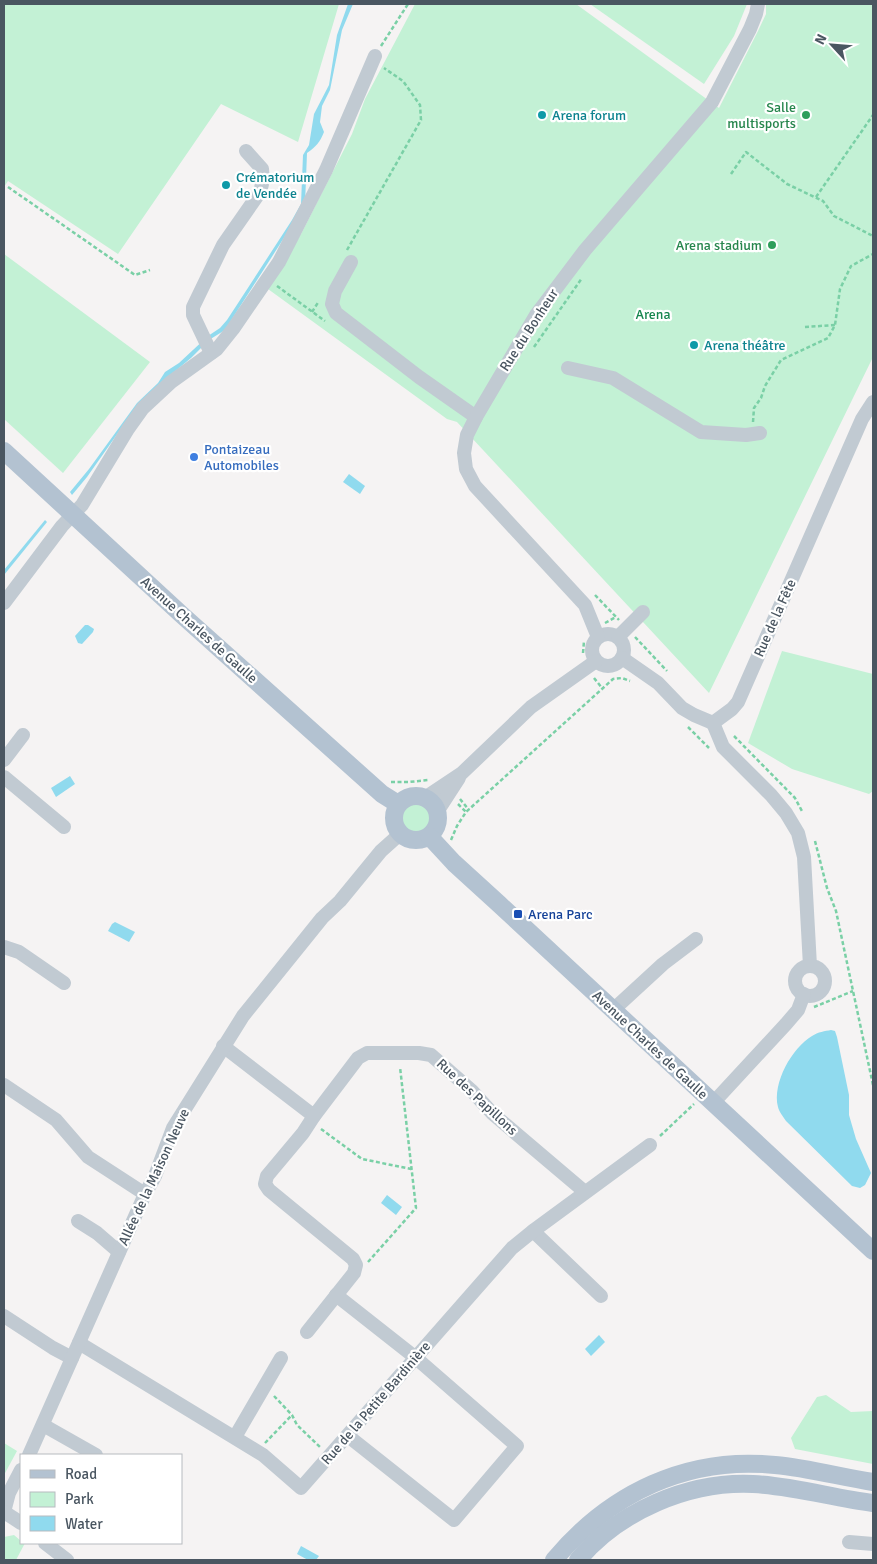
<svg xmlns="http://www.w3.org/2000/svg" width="877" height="1564" viewBox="0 0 877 1564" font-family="Signika,sans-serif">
  <rect width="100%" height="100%" fill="#f5f3f3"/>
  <!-- green -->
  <g fill="#c3f1d5">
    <path d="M4 4H339L298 142 221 104 118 254 8 181 4 187Z"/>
    <path d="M415 4H576L719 108 758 31 766 14V4H873V357L709 693 457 422 447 419 268 289 301 234 352 134 365 99Z"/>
    <path d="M590 4H747L734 36 704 84Z"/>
    <path d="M4 254 150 362 63 473 4 419Z"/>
    <path d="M782 651 873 674V791L869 794 792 769 748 743Z"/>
    <circle cx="416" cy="818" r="14"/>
    <path d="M826 1395 851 1412 873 1411V1464L795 1449 791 1438 817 1397Z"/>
    <path d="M4 1443 17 1451 4 1475Z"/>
    <path d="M14 1535 21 1541V1543H25L16 1560H4V1537Z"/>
  </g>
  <!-- water -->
  <g fill="#90daee">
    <path d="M348 4H353L342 30 330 90 322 106 320 122 324 132C320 142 316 147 307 153L305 205 225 330 209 340 191 358 167 378 130 416 87 477 72 495 70 492 89 469 137 403 158 383 165 372 179 363 208 336 220 328 227 320 292 220 301 204 303 155 309 145 314 114 329 85 337 35Z"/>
    <path d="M349 474 365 486 360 494 343 482Z"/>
    <path d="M45 520 47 522 4 575V570Z"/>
    <path d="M85 625H88L94 629 93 632 82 644 78 643 75 636Z"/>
    <path d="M70 776 75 784 56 797 51 788Z"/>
    <path d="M115 922 135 932 129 942 108 931 112 924Z"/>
    <path d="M831 1030 835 1031 837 1037 849 1095V1115L856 1139 871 1173 865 1185 860 1188 852 1186 786 1121C783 1116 779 1112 778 1107 772 1083 792 1048 812 1036 818 1032 825 1031 831 1030Z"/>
    <path d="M387 1195 402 1207 396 1215 381 1203Z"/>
    <path d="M599 1335 605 1342 591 1356 585 1349Z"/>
    <path d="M301 1546 319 1556 316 1560H308L297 1554Z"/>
  </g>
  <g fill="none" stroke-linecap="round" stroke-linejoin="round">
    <!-- path -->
    <g stroke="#7ad0a6" stroke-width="2.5" stroke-dasharray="4 2.5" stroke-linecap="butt">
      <path d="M381 46 408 4"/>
      <path d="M731 174 746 152 787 184 823 201 834 216 873 236"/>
      <path d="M8 187 135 275 150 270"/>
      <path d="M816 197 873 115"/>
      <path d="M347 250 421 120 420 105 403 81 384 68"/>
      <path d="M277 286 325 321"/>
      <path d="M312 312 319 301"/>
      <path d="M805 327 835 325"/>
      <path d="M534 347 582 278"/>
      <path d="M753 422 754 408 761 398 765 386 781 360 828 338 835 325 840 289 851 266 873 254"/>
      <path d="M595 595 619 620"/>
      <path d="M605 623 616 617"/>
      <path d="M635 637 667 671"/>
      <path d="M583 653 584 641"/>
      <path d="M594 678 602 688"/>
      <path d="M688 727 709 748"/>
      <path d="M734 736 795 798 803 813"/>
      <path d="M391 782H409L428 780"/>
      <path d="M460 799 469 810"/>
      <path d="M458 804 466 812"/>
      <path d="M451 840 457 826 466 812 613 679 622 678 630 681"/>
      <path d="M815 841 827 888 836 911 873 1085"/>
      <path d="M814 1007 853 991"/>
      <path d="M321 1129 362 1159 411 1169"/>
      <path d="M660 1136 694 1104"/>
      <path d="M368 1262 416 1208 400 1067"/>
      <path d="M274 1396 292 1415 297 1425 320 1447"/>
      <path d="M265 1443 292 1415"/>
    </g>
    <!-- minor -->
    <g stroke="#c1cad2" stroke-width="14">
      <path d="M351 262 335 291 332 304 336 313 419 377 476 417"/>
      <path d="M211 353 193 315V307L223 245 260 192 263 180 262 169 246 151"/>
      <path d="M568 368 613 378 701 432 746 435 760 433"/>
      <path d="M4 603 62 526 82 505 128 429 143 408 171 382 217 349 233 329 279 262 326 170 375 56"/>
      <circle cx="608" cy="650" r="16"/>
      <path d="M598 637 585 605 475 486 466 469 464 453 467 435 476 417 536 315 585 250 712 102 750 29 756 14 758 4"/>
      <path d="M618 637 643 612"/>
      <path d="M622 658 658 683 682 708 694 715 713 723"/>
      <path d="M713 723 732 709 738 702 862 419 873 402"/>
      <path d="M713 723 723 747 771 795 786 813 798 833 804 857 810 966"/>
      <path d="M4 760 23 735"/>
      <path d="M4 777 64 827"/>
      <path d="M426 797 462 773 531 707 596 661"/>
      <path d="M437 812 459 778"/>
      <path d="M4 947 19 952 64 983"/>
      <circle cx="810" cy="981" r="15"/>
      <path d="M613 1010 663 964 696 939"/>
      <path d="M223 1046 314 1116 358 1058 367 1053H419L431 1055 472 1091 493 1114 585 1192"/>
      <path d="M4 1085 56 1120 88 1157 145 1194"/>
      <path d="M713 1103 786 1024 798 1010 804 994"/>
      <path d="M78 1221 97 1233 119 1252"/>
      <path d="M533 1231 601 1296"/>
      <path d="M336 1295 416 1358 517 1446 454 1520 348 1436"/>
      <path d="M4 1316 53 1348 72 1358"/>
      <path d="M307 1332 354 1273 356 1265 353 1259 269 1190 265 1184 267 1176 303 1133 314 1116"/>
      <path d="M79 1343 263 1455 301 1488 512 1248 533 1231 650 1145"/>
      <path d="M43 1425 96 1455"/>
      <path d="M235 1437 281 1358"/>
      <path d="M29 1455 145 1194 155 1176 173 1128 243 1016 322 918 340 901 381 851 400 834"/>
      <path d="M4 1512 9 1493 21 1470"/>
      <path d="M4 1512 21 1523"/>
      <path d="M849 1542 873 1544"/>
      <path d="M45 1543 67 1560"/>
    </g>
    <!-- major -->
    <g stroke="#b3c2d1" stroke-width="18">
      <path d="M4 451 182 615 382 794 398 804"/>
      <circle cx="416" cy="818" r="22"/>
      <path d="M429 836 454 863 499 904 873 1251"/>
      <path d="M554 1560C610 1493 687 1456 775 1465 808 1468 841 1477 873 1482"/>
      <path d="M578 1560C619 1511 689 1481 753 1484 794 1486 833 1498 873 1503"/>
    </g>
  </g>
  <!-- markers -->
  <g fill="#0f9aa8" stroke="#fff" stroke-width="2">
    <circle cx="542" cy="115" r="5"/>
    <circle cx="226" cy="185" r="5"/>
    <circle cx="694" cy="345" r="5"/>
  </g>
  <g fill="#2e9e5b" stroke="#fff" stroke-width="2">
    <circle cx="806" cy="115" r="5"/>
    <circle cx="772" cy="245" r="5"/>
  </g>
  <circle fill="#3f7fe0" stroke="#fff" stroke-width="2" cx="194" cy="457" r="5"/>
  <rect fill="#1a4fb4" stroke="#fff" stroke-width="2" x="513" y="909" width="10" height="10" rx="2.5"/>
  <g text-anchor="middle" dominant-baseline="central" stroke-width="4.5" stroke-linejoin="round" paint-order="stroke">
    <!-- leisure labels -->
    <g font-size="14" fill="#27864d" stroke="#fff" text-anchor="end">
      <text x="796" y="107">Salle<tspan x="796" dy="16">multisports</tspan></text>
      <text x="762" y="245">Arena stadium</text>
    </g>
    <!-- culture labels -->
    <g font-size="14" fill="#0d838f" stroke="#fff" text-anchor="start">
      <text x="552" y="115">Arena forum</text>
      <text x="236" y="177">Crématorium<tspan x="236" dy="16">de Vendée</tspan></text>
      <text x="704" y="345">Arena théâtre</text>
    </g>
    <!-- park labels -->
    <g font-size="14" fill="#17864f" stroke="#fff">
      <text x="653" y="314">Arena</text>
    </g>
    <!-- street labels -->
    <g font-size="14" fill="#4a5661" stroke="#fff">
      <text transform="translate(529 330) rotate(-57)">Rue du Bonheur</text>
      <text transform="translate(775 618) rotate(-66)">Rue de la Fête</text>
      <text transform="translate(199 630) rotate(42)">Avenue Charles de Gaulle</text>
      <text transform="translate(650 1045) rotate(43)">Avenue Charles de Gaulle</text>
      <text transform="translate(477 1097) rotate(43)">Rue des Papillons</text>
      <text transform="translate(154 1177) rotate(-65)">Allée de la Maison Neuve</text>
      <text transform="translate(376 1403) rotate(-49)">Rue de la Petite Bardinière</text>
    </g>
    <!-- shop labels -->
    <g font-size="14" fill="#366cbe" stroke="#fff" text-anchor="start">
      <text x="204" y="449">Pontaizeau<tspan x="204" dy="16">Automobiles</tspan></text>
    </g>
    <!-- transit labels -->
    <g font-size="14" fill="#164399" stroke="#fff" text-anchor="start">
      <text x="528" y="914">Arena Parc</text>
    </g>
  </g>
  <!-- border -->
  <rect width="877" height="1564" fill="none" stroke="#4a5661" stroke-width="10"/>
  <!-- legend -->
  <rect x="20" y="1454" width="162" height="90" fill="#ffffff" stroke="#b7bbc0"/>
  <rect x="30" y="1470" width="25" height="8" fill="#b3c2d1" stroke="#b7bbc0"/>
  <text x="65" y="1479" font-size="15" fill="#4a5661">Road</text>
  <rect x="30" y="1492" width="25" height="15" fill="#c3f1d5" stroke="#b7bbc0"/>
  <text x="65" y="1504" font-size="15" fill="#4a5661">Park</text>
  <rect x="30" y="1516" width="25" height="15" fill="#90daee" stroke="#b7bbc0"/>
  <text x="65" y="1529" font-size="15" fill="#4a5661">Water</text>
  <!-- north arrow -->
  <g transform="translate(832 45) rotate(296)" stroke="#ffffff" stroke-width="4" paint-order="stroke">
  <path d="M0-4L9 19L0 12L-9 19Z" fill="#4a5661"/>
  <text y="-8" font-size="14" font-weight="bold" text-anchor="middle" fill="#4a5661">N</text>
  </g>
</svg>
